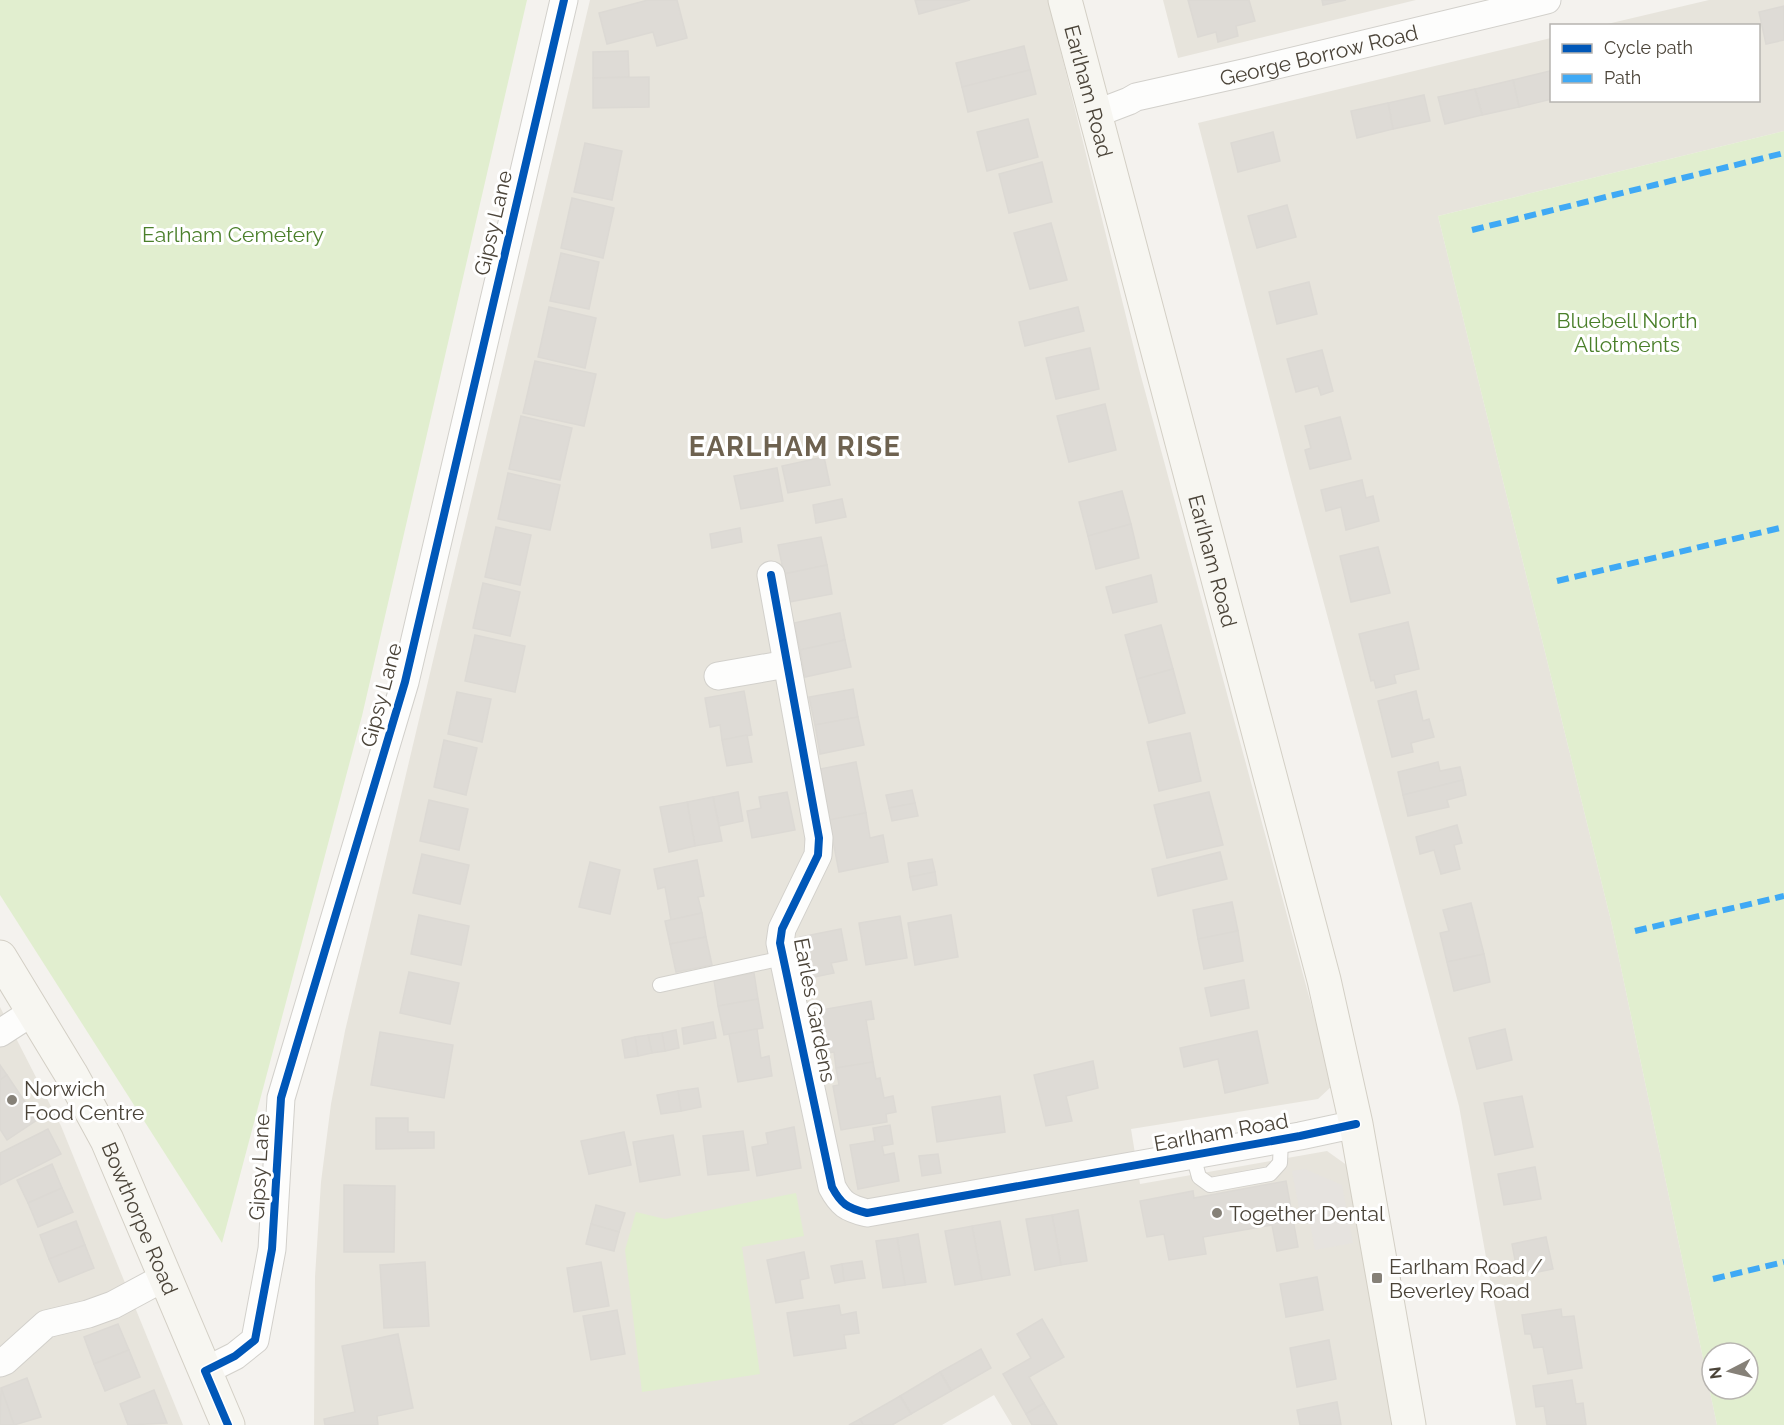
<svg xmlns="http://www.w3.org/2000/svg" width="1784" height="1425" viewBox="0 0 1784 1425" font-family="Raleway,sans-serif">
  <rect width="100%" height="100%" fill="#f4f2ee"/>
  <!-- residential -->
  <g fill="#e7e4dc">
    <path d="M590 0H1048L1139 369 1333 1085 1318 1099 1131 1129 1140 1184 1327 1151 1348 1166 1392 1425H1012L994 1395 942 1425H314L315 1277 321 1182 331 1104 345 1031Z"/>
    <path d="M1163 0H1416L1178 58Z"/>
    <path d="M1709 0H1784V131L1438 216 1612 925 1717 1425H1516L1459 1106 1290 477 1198 123 1551 38 1552 100H1758V26L1603 25Z"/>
    <path d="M0 1007 61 1126 183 1425H0Z"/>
  </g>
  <!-- green -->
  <g fill="#e1eecf" fill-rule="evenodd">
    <path d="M0 0H527L362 716 222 1243 0 895Z"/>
    <path d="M1784 131V1425H1717L1612 925 1438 216ZM1712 1353H1748V1389H1712Z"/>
    <path d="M796 1193 804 1236 742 1247 760 1374 642 1392 625 1250 636 1212 665 1219Z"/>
  </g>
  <!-- parking -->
  <path fill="#e6e3df" d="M1305 1169 1342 1185 1353 1243 1315 1250 1308 1213 1300 1214 1292 1171Z"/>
  <!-- building -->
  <g fill="#dedbd6" stroke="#dcd9d4" stroke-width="1.5">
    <path d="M648 0H677L687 38 657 46 653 32 607 44 599 13Z"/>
    <path d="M915 0H970L919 14Z"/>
    <path d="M1188 0H1249L1255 21 1236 26 1238 36 1218 42 1216 32 1198 37Z"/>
    <path d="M1322 0H1346L1323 5Z"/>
    <path d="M1784 6V40L1766 44 1759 12Z"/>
    <path d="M1024 46 1030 70 962 87 956 63Z"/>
    <path d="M628 51 629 77 593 78V52Z"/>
    <path d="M1030 70 1036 94 968 112 962 87Z"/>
    <path d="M1550 71 1552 99 1519 107 1513 80Z"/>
    <path d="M649 77V107L593 108V78Z"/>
    <path d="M1513 80 1519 107 1482 115 1475 89Z"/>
    <path d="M1475 89 1482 115 1445 124 1438 97Z"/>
    <path d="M1424 95 1430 121 1393 129 1388 103Z"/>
    <path d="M1388 103 1393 129 1357 138 1351 111Z"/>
    <path d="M1028 119 1038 157 987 171 977 132Z"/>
    <path d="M1273 132 1280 161 1238 172 1231 143Z"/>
    <path d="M585 143 622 151 612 200 574 192Z"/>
    <path d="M1042 162 1052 202 1009 213 999 174Z"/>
    <path d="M572 198 614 208 603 258 561 248Z"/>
    <path d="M1287 205 1296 237 1257 248 1248 216Z"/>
    <path d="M1051 223 1067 280 1030 289 1014 233Z"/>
    <path d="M561 253 599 262 589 309 550 301Z"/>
    <path d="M1309 282 1317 314 1277 324 1269 292Z"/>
    <path d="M549 307 596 318 585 368 538 357Z"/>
    <path d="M1078 307 1084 331 1025 346 1019 322Z"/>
    <path d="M1090 348 1099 389 1056 399 1046 358Z"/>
    <path d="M1322 350 1333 391 1321 395 1318 386 1296 392 1287 359Z"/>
    <path d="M535 361 596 374 584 426 523 413Z"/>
    <path d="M1105 404 1116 450 1069 462 1057 416Z"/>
    <path d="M521 416 572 428 560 480 509 469Z"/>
    <path d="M1340 417 1351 459 1310 469 1305 450 1311 448 1305 426Z"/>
    <path d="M824 457 830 485 788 493 782 466Z"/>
    <path d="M777 468 783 501 741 509 734 476Z"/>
    <path d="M508 473 560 485 550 530 498 519Z"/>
    <path d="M1362 480 1366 498 1373 496 1379 521 1346 530 1341 507 1326 511 1321 490Z"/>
    <path d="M1122 491 1131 524 1088 536 1079 502Z"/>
    <path d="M842 499 846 517 816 523 813 505Z"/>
    <path d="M1131 524 1139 558 1096 569 1088 536Z"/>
    <path d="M496 527 531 535 520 585 485 577Z"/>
    <path d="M740 528 742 542 712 548 710 534Z"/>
    <path d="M821 537 827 565 784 574 778 545Z"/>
    <path d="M1378 547 1390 593 1351 602 1340 556Z"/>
    <path d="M827 565 832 594 789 602 784 574Z"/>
    <path d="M1151 575 1157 602 1113 613 1106 587Z"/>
    <path d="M483 583 520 592 510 636 473 628Z"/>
    <path d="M840 613 845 640 800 650 794 623Z"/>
    <path d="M1408 622 1419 669 1394 675 1396 683 1376 688 1374 680 1371 681 1359 634Z"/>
    <path d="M1161 625 1173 669 1137 679 1125 635Z"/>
    <path d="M475 635 525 646 515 692 465 681Z"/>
    <path d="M845 640 851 667 805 677 800 650Z"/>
    <path d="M1173 669 1185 713 1149 723 1137 679Z"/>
    <path d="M853 689 858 717 815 725 809 697Z"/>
    <path d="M744 691 752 735 722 740 720 725 710 727 705 698Z"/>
    <path d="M1416 691 1423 721 1429 719 1434 737 1411 743 1413 752 1392 757 1378 701Z"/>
    <path d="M457 692 491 699 482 742 448 734Z"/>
    <path d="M858 717 864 745 820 754 815 725Z"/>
    <path d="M1190 733 1201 781 1159 791 1147 742Z"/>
    <path d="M747 735 752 762 727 766 722 740Z"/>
    <path d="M444 740 477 748 466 795 434 787Z"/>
    <path d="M856 762 866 813 829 820 820 769Z"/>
    <path d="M1438 762 1440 771 1460 767 1463 780 1403 795 1398 772Z"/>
    <path d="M1463 780 1466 795 1447 800 1449 807 1408 816 1403 795Z"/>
    <path d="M912 790 915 803 889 808 886 795Z"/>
    <path d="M738 792 743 821 719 826 713 797Z"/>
    <path d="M787 792 795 830 752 838 747 811 761 808 759 797Z"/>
    <path d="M1209 792 1223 845 1167 858 1154 805Z"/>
    <path d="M713 797 722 841 695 846 687 802Z"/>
    <path d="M429 800 468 809 459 850 420 841Z"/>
    <path d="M687 802 695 846 669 852 660 807Z"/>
    <path d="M915 803 918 816 892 821 889 808Z"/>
    <path d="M866 813 870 838 883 835 888 862 839 872 829 820Z"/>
    <path d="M1457 825 1462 843 1454 845 1460 869 1441 874 1434 850 1420 854 1416 837Z"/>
    <path d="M1220 852 1227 879 1158 896 1152 869Z"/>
    <path d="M422 854 469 865 460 904 413 893Z"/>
    <path d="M932 859 935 872 910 877 908 863Z"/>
    <path d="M697 860 704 896 698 897 702 913 671 920 665 887 658 889 654 869Z"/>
    <path d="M590 862 620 870 610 914 579 907Z"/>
    <path d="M935 872 937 885 913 890 910 877Z"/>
    <path d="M1232 902 1238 931 1198 939 1193 910Z"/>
    <path d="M1471 903 1484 954 1447 962 1440 933 1449 931 1443 910Z"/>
    <path d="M702 913 706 937 670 944 665 921Z"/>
    <path d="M419 915 469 926 461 965 411 954Z"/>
    <path d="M951 915 958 957 915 965 908 923Z"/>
    <path d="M900 916 907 958 866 965 859 923Z"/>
    <path d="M841 929 847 960 831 963 834 973 809 978 800 937Z"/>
    <path d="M1238 931 1243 961 1204 969 1198 939Z"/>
    <path d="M706 937 712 965 676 972 670 944Z"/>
    <path d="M1484 954 1490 982 1454 991 1447 962Z"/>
    <path d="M409 972 459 983 450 1024 400 1013Z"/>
    <path d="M754 973 758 999 718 1006 714 980Z"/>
    <path d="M1244 980 1249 1008 1211 1016 1205 988Z"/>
    <path d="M758 999 763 1028 724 1035 718 1006Z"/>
    <path d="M871 1001 874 1019 866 1020 873 1062 836 1068 834 1052 828 1053 821 1010Z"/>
    <path d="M713 1022 716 1038 684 1044 682 1028Z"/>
    <path d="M757 1029 761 1058 769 1056 772 1076 738 1082 729 1034Z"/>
    <path d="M1505 1029 1512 1060 1477 1069 1469 1038Z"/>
    <path d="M676 1030 679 1048 665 1051 662 1033Z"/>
    <path d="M1257 1031 1268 1083 1225 1093 1218 1059 1184 1067 1180 1048Z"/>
    <path d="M380 1032 453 1045 444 1098 371 1085Z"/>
    <path d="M662 1033 665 1051 652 1053 648 1035Z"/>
    <path d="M648 1035 652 1053 638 1056 635 1037Z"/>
    <path d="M635 1037 638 1056 625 1058 622 1040Z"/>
    <path d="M1093 1061 1098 1088 1066 1096 1072 1121 1046 1126 1034 1075Z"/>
    <path d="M873 1062 876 1079 880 1078 884 1098 893 1096 896 1112 886 1114 887 1122 841 1130 833 1086 839 1085 836 1068Z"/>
    <path d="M0 1065 7 1075 0 1080Z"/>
    <path d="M7 1075 37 1120 7 1140 0 1129V1080Z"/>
    <path d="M698 1088 701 1107 681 1111 678 1091Z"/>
    <path d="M678 1091 681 1111 661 1114 657 1095Z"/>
    <path d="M1000 1096 1005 1132 937 1142 932 1107Z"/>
    <path d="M1522 1096 1533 1147 1495 1155 1484 1103Z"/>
    <path d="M376 1118H408V1132H434V1148L376 1149Z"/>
    <path d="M890 1125 893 1144 882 1146 884 1155 894 1153 899 1181 858 1189 850 1145 875 1141 873 1128Z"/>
    <path d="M794 1127 801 1168 757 1176 752 1147 768 1144 766 1133Z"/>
    <path d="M48 1129 61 1154 0 1185V1153Z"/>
    <path d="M743 1131 749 1170 708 1175 703 1136Z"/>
    <path d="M624 1132 631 1165 589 1174 581 1141Z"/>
    <path d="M673 1135 680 1175 640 1182 633 1142Z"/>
    <path d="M938 1154 941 1173 922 1176 919 1156Z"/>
    <path d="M52 1164 62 1188 28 1203 17 1180Z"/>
    <path d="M1535 1167 1541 1199 1504 1205 1498 1174Z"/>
    <path d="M1286 1181 1298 1247 1277 1251 1272 1225 1203 1237 1206 1254 1169 1260 1164 1234 1147 1237 1140 1201 1193 1191 1194 1198Z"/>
    <path d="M344 1185 395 1186 394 1252H344Z"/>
    <path d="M62 1188 73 1212 38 1227 28 1203Z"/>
    <path d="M596 1205 625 1213 619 1232 591 1224Z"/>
    <path d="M1078 1210 1087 1261 1061 1265 1052 1215Z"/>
    <path d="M1052 1215 1061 1265 1035 1270 1026 1219Z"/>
    <path d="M76 1221 85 1245 49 1259 40 1235Z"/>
    <path d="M1000 1221 1010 1275 982 1280 972 1226Z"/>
    <path d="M591 1224 619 1232 614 1251 586 1244Z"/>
    <path d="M972 1226 982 1280 955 1285 945 1231Z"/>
    <path d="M918 1234 926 1282 905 1285 897 1238Z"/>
    <path d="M1546 1237 1553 1269 1518 1276 1512 1244Z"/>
    <path d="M897 1238 905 1285 883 1288 876 1241Z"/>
    <path d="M85 1245 94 1268 59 1282 49 1259Z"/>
    <path d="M804 1252 809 1278 800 1280 803 1298 776 1303 767 1260Z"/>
    <path d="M862 1261 865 1278 844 1281 842 1264Z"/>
    <path d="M425 1262 429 1326 384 1328 380 1265Z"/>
    <path d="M601 1262 609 1306 574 1312 567 1268Z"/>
    <path d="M842 1264 844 1281 835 1283 831 1266Z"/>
    <path d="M1317 1277 1323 1310 1286 1317 1280 1284Z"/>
    <path d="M839 1305 841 1315 856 1312 859 1333 844 1335 846 1348 794 1356 787 1313Z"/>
    <path d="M1561 1309 1562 1317 1574 1316 1582 1368 1548 1374 1543 1347 1534 1348 1531 1334H1525L1522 1315Z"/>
    <path d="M617 1310 625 1354 591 1360 583 1316Z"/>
    <path d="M1042 1319 1064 1357 1029 1377 1044 1403 1026 1414 1003 1374 1031 1358 1017 1334Z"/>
    <path d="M118 1324 129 1350 94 1364 84 1337Z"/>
    <path d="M398 1334 413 1408 377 1416 378 1425H325L324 1419 355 1412 342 1346Z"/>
    <path d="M1329 1340 1336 1379 1297 1387 1290 1348Z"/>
    <path d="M981 1349 991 1368 951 1391 940 1372Z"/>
    <path d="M129 1350 140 1377 105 1391 94 1364Z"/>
    <path d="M940 1372 951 1391 911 1414 900 1396Z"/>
    <path d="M27 1378 41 1417 14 1425 1 1388Z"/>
    <path d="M1572 1380 1576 1404 1583 1403 1586 1425H1547L1544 1406 1536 1407 1533 1386Z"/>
    <path d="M1 1388 14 1425H0Z"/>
    <path d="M154 1390 167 1423 128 1425 120 1404Z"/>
    <path d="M900 1396 911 1414 892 1425H863L860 1419Z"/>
    <path d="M1337 1402 1341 1425H1300L1297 1410Z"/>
    <path d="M1044 1403 1057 1425H1032L1026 1414Z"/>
    <path d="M860 1419 863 1425H849Z"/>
  </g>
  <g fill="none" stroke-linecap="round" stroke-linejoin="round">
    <!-- lane casing -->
    <g stroke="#d2d0cb" stroke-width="16">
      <g id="lane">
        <path d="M660 985 783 958"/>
        <path d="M1193 1155 1199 1177 1210 1185 1270 1174 1280 1163 1281 1140"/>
      </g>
    </g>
    <!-- street casing -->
    <g stroke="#d2d0cb" stroke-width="29">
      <g id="street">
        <path id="s1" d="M1095 114 1129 101 1136 97 1248 72 1547 0"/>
        <path d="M771 575 819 838 818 855 782 929 780 943 832 1187C841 1204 847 1208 867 1213L1300 1136 1356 1124"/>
        <path d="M718 676 787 664"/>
        <path d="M0 1033 34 1011"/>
        <path d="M0 1363 5 1361 46 1324 88 1314 113 1305 165 1277"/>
        <path d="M205 1371 235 1356 255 1340 272 1249 281 1098 405 682 564 0"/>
      </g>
    </g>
    <!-- secondary casing -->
    <g stroke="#d3cfc5" stroke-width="35">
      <g id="secondary">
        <path id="s2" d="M1065 0 1324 980 1356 1124 1409 1425"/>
        <path id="s3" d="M0 957 71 1074 107 1140 228 1425"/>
      </g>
    </g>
    <!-- lane -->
    <use href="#lane" stroke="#fdfdfc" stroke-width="14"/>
    <!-- street -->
    <use href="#street" stroke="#fdfdfc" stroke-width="27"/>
    <!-- secondary -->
    <use href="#secondary" stroke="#f7f6f1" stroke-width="33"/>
    <!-- quiet -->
    <g stroke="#3fa9f5" stroke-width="6" stroke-dasharray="12 6" stroke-linecap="butt">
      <path d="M1472 230 1784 153"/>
      <path d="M1557 581 1784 527"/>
      <path d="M1635 931 1784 896"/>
      <path d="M1713 1279 1784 1262"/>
    </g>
    <!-- cycleway casing -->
    <g stroke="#fff" stroke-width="11">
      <g id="cycleway">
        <path d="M771 575 819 838 818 855 782 929 780 943 832 1187C841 1204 847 1208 867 1213L1300 1136 1356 1124"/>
        <path d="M228 1425 205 1371 235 1356 255 1340 272 1249 281 1098 405 682 564 0"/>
      </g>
    </g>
    <!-- cycleway -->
    <use href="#cycleway" stroke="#0057b8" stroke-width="8"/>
  </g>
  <!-- markers -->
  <g fill="#868178" stroke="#fff" stroke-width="2">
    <circle cx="12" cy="1100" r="6"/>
    <circle cx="1217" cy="1213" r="6"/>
    <rect x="1371" y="1272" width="12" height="12" rx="3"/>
  </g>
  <g text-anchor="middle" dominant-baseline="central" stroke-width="6" stroke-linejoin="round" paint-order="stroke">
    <!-- street labels -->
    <g font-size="21" fill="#4b4439" stroke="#fff">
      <text stroke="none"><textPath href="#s1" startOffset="232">George Borrow Road</textPath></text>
      <text stroke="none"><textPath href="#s2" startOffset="94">Earlham Road</textPath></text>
      <text transform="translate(493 223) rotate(-77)">Gipsy Lane</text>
      <text stroke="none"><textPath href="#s2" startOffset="580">Earlham Road</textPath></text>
      <text transform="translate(381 695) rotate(-75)">Gipsy Lane</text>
      <text transform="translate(815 1010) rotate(79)">Earles Gardens</text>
      <text transform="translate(1221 1132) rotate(-10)">Earlham Road</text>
      <text transform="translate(259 1167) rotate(-87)">Gipsy Lane</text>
      <text stroke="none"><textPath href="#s3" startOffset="297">Bowthorpe Road</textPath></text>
    </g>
    <!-- park labels -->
    <g font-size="21" fill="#4a7f2a" stroke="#fff">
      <text x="233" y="234">Earlham Cemetery</text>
      <text x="1627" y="320">Bluebell North<tspan x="1627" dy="24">Allotments</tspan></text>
    </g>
    <!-- poi labels -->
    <g font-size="21" fill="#4b4439" stroke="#fff" text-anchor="start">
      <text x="24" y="1088">Norwich<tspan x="24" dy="24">Food Centre</tspan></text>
      <text x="1229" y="1213">Together Dental</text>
      <text x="1389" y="1266">Earlham Road /<tspan x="1389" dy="24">Beverley Road</tspan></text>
    </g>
    <!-- district labels -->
    <g font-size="27" font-weight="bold" letter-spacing="1.5" fill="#6e6250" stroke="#fff">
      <text x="795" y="446">EARLHAM RISE</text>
    </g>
  </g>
  <!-- legend -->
  <rect x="1550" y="24" width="210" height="78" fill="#ffffff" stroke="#b7b4b0" stroke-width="1.5"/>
  <rect x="1562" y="44" width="30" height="9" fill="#0057b8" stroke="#b7b4b0" stroke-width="1.5"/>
  <text x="1604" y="54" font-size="18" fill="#4b4439">Cycle path</text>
  <rect x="1562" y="74" width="30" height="9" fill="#3fa9f5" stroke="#b7b4b0" stroke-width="1.5"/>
  <text x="1604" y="84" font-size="18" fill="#4b4439">Path</text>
  <!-- north arrow -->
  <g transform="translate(1730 1371) rotate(263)"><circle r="28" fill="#ffffff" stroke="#b7b4b0" stroke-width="1.5"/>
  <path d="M0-4.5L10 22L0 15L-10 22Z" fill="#868178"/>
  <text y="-9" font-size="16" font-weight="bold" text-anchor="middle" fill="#4b4439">N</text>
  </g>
</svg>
